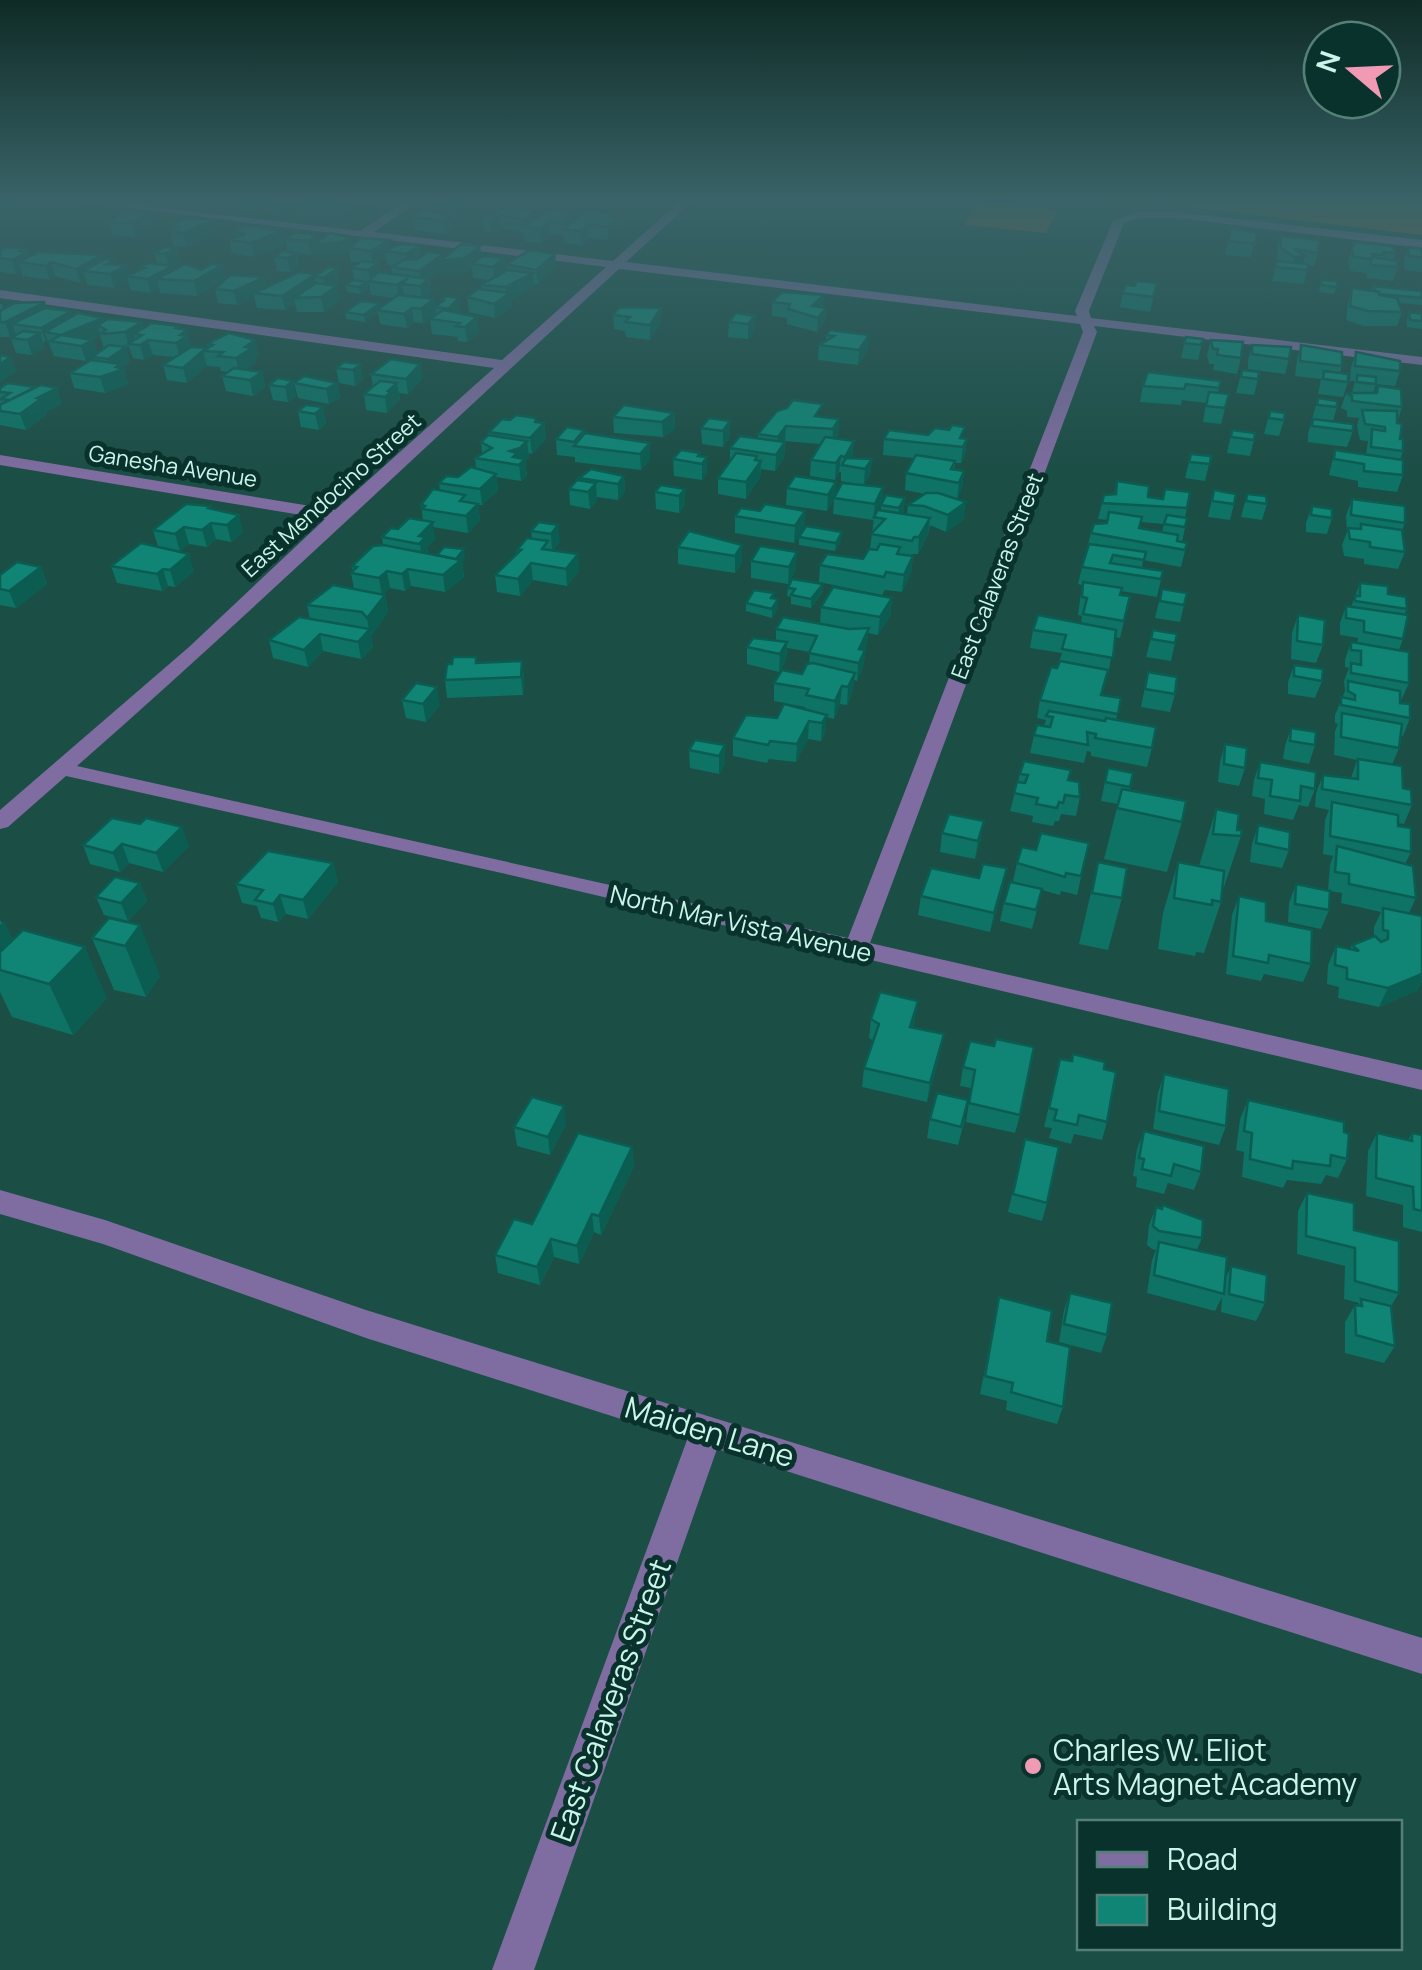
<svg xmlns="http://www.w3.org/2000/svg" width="1422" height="1970" viewBox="0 0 1422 1970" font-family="Manrope,sans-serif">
  <rect width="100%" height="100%" fill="#1b4e45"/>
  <!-- green -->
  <g fill="#955f2e">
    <path d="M1024 199H1422V235L1230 212 1172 206 1112 208Z"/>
    <path d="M978 202 1058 210 1046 233 964 225Z"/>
  </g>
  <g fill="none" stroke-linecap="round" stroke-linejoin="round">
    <!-- minor -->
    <g fill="#7f6ca0" fill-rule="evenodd">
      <path d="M57 199H91L360 231 409 199H422L374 232 613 261 682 199H695L626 262 1077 316 1075 311 1113 221 1138 212H1177L1422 240V248L1177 218H1139L1124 223 1089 311 1091 318 1422 357V365L1094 326 1097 332 870 943 1422 1070V1090L506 874 66 776 8 827 0 829V810L189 647 325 519 0 465V455L335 510 494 368 0 298V290L502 360 606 267ZM619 269 1080 324 1083 332 848 938 77 766C261 604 438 434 619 269Z"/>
      <path d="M0 1190 105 1220 366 1310 1422 1638V1674L717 1449 534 1970H492L687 1440 366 1338 103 1244 0 1214Z"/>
    </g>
  </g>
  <!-- wall -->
  <g fill="#0e7265" fill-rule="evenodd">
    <path d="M0 199 17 212 7 216 0 215Z"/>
    <path d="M238 199H292L294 207 281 215 267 213 266 208 260 212 240 210Z"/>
    <path d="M310 199H377L370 204H353L355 212 344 219 297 217 295 204Z"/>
    <path d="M491 200 468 210 469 212 459 219H451L453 229 445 234 413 230 412 217 430 210V206Z"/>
    <path d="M575 212V220L617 218 618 231 608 240 588 238 581 245 564 243V235L551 234 541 243 525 241 524 233 501 228 491 234 483 230 482 217 493 214 537 217Z"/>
    <path d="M114 216 153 226 135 237 112 235 109 222 114 218Z"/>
    <path d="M245 226 285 245 254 257 232 253 229 240 235 238 234 232Z"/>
    <path d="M169 227 217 233 186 247 173 245Z"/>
    <path d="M1231 228 1257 233 1251 257 1225 255Z"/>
    <path d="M1280 236 1318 253 1314 266H1308L1304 284 1272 281 1277 261V250Z"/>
    <path d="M350 237 352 245 389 240 390 249 420 245 421 256 481 257 504 258 505 271 507 270 506 264 555 254 556 268 538 284H534V287L511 300 512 307 495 318 469 312 467 297 481 289V285L489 280 473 278 472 268 467 272 442 275 441 270 429 279 431 294 425 298 434 299 436 314 423 323 414 322 407 328 380 324 378 313 365 322 346 319 345 312 380 303 381 308 393 298 371 295 369 284 367 283 368 289 360 294 347 292 346 285 354 280 352 268 359 263 351 262 349 252 344 256 314 258V253L311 255 296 253 298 267 290 272 277 271 274 257 287 252 285 239 319 240ZM386 257 387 265 394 266 391 267 392 274 380 272 378 263 377 262Z"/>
    <path d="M1408 247 1422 249V272L1405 270 1404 261Z"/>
    <path d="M176 248 180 262 173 266 174 270H201L222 265 225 279 197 296 160 293 159 288 151 293 130 290 128 280 114 288 87 285 86 280 80 283 55 276 50 280 23 276 21 271 16 274 0 272V251L25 249 29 257 115 260 116 264 129 275 140 270 139 267 157 264 154 253Z"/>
    <path d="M1352 249 1396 253 1393 261 1398 267 1393 281 1367 278V273L1350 271 1348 262Z"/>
    <path d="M299 272 340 282 334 286 340 300 324 312H297L295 303 285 310 257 308 254 297 237 305 218 303 215 289 268 287Z"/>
    <path d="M1321 280 1337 287 1334 294 1319 292Z"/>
    <path d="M1157 283 1150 312 1120 307 1123 293Z"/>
    <path d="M1372 286 1422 291V305L1399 303 1402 312 1397 326H1364L1346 320 1348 303 1352 288 1370 291Z"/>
    <path d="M440 301 461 312 460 313 479 332 467 342 458 341V337L432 334 430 319 436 314 435 307 440 304Z"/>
    <path d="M45 302 46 308 71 311 73 317 104 321 142 322 144 328 187 330 191 345 190 347 206 348H208L207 344 259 355 254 358 256 363 246 369 262 372 265 387 253 396 226 391 222 376 228 372 221 371 220 367 207 366 187 383 167 380 163 365 175 357 153 355 144 360 133 358 129 347H126L130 362 122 368 124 369 128 384 105 393 74 388 70 373 93 360 92 357 86 361 54 356 48 341 43 342 45 348 32 355 16 353 11 338 16 334 10 337H0V304H2L4 309ZM100 336 104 348 97 353 93 340 91 339Z"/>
    <path d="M772 302 826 308 825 322 817 332 787 324V318L772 316Z"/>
    <path d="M661 308V322L650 340 626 337 625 331 614 329 613 315Z"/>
    <path d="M1409 312 1422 314V329L1407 327V320Z"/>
    <path d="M755 316V330L748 339 728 337 729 322Z"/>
    <path d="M830 330 868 350 858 365 818 360 819 345 826 341V335Z"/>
    <path d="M1186 337 1203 339 1198 360 1181 358Z"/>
    <path d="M1211 340 1241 358 1237 374 1213 370 1214 364H1209L1207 355Z"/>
    <path d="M1252 345 1289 359 1285 374 1248 369V360Z"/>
    <path d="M1301 345 1342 366 1340 373 1348 382 1343 397 1318 394 1321 379 1295 376 1297 360Z"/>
    <path d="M1356 352 1400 371 1395 386 1376 384 1373 393H1375L1378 386 1402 407 1397 423 1403 451 1400 460 1403 475 1397 492 1358 487V481L1329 475 1335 450 1366 455 1368 441 1360 440 1357 426 1359 418 1347 417V411L1341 408 1346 393H1352L1355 381H1350L1351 367Z"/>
    <path d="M344 362 363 379 355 386 339 383 336 368Z"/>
    <path d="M420 364 422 379 408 394 399 393 400 399 387 413 366 410 364 394 373 387 371 374Z"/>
    <path d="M1242 370 1258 379 1254 395 1236 393Z"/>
    <path d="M278 378 296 396 288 402 273 400 269 385Z"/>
    <path d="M1221 381 1218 393 1229 394 1221 424 1203 422 1206 403 1182 400 1181 405 1140 402 1143 386Z"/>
    <path d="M294 383H337L340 398 329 404 298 398Z"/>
    <path d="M0 388 62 404 45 412 46 415 26 430 0 425Z"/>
    <path d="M1318 398 1337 407 1333 421 1353 431 1347 447 1308 442V434Z"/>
    <path d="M323 407 326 423 319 430 301 427 298 411Z"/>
    <path d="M777 411 839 419 838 435 836 438 854 441 852 458 872 459 870 475 864 485 883 487 882 503 878 510H881V505L905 498 903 514H907L908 505 925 494 905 490 906 473 914 458 883 455 884 439 928 435 967 439 965 455 961 463H955L954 470 964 471 962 488 957 499 964 519 946 532 930 525 928 534 918 554H912L911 556H913L911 573 902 592 885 590 882 595 819 582 820 565 863 559 870 549 874 518 873 520 833 514 834 500 827 511 786 505 787 488 836 482 835 495 862 485 841 481V472H839L835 480 810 476 811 460 820 444 785 441 784 458 775 471 761 469 760 477 746 499 718 494V478L730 461V448L758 438V434Z"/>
    <path d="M1270 411 1284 420 1279 436 1264 434Z"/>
    <path d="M674 413 675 429 663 437 614 433 613 417Z"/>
    <path d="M536 418 537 422 544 423 546 439 532 454 529 453V457L525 461 527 475 521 481 496 477 498 490 482 505H478L480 520 468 533 433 527 435 539 427 547 428 554 465 558 462 562 464 577 445 592 411 586 405 591 390 588 383 594 385 595 388 612 371 636 373 647 361 659 323 651 308 667 273 658 269 640 310 619 307 605 354 589 351 573 353 572 352 566 383 545 382 537 398 529 423 520 421 505 440 491 439 483 458 477 476 468 475 458 482 453 481 442 489 435V432L510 420Z"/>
    <path d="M709 418 730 437 723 447 702 444 701 428Z"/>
    <path d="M584 430V434L650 443V459L641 470 575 462V457L557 455 556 439Z"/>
    <path d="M1232 430 1254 440 1250 456 1227 453Z"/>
    <path d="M1191 454 1211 456 1205 481 1185 478Z"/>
    <path d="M700 456 707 474 702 480 674 476 673 459Z"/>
    <path d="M624 476 625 492 618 500 597 497V500L590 509 570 505 569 489 579 481V478Z"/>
    <path d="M1117 481 1148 497 1163 499 1190 492 1185 518H1187L1182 542 1187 543 1181 567 1143 560 1142 568 1163 571 1157 597 1121 591 1120 595 1130 596 1120 638 1115 637 1108 675H1107L1102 695 1121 698 1116 720 1152 748 1147 767 1091 756V752L1087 751 1084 763 1030 753 1034 735 1044 726 1046 720 1037 718 1040 700 1057 668 1062 653 1030 648 1033 630 1081 623 1082 616 1078 615 1082 585 1078 584 1082 567 1091 533 1107 523 1108 520 1098 519 1102 503 1114 494ZM1141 522 1164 524 1162 532 1140 528Z"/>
    <path d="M685 489V505L679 513 656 509 655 492Z"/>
    <path d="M1214 490 1234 504 1230 520 1208 517Z"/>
    <path d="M1247 494 1267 504 1262 520 1241 517Z"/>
    <path d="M1352 499 1405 523 1402 530 1405 552 1398 569 1364 564V559L1344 556 1342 545 1347 532 1346 516Z"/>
    <path d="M1312 506 1332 518 1327 534 1306 532V523Z"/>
    <path d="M211 509 243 532 231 542 216 539 207 547 189 544 180 551 166 549 194 571 175 587 168 586 162 591 117 583 111 566 158 547 153 530Z"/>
    <path d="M760 511H805L804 527 794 543 735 533V516Z"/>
    <path d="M539 522 560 542 553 550 579 571 567 586 533 580 520 596 497 592 495 575 517 554V550L532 539 531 531Z"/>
    <path d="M799 537 841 540 835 551 799 545Z"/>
    <path d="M742 545V562L735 573 678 564V547Z"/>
    <path d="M751 561 796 569 788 584 751 578Z"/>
    <path d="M41 567 47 584 16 608 0 605V575Z"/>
    <path d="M1360 583 1388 594 1407 609 1404 615 1403 639 1399 650 1409 683 1400 703 1410 718 1403 736H1401L1399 748 1392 765 1412 805 1404 824 1398 823 1411 852 1405 864 1416 898 1409 913 1422 916V981L1418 990 1379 1007 1338 998 1339 987 1327 984 1328 965 1336 946 1350 949 1352 945 1374 936V927L1381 912 1341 903 1342 893 1330 891 1329 910 1321 929 1288 922 1289 903 1296 884 1328 890 1330 865 1333 856 1323 854 1325 820 1329 810 1315 807 1316 793 1323 775 1351 778 1357 760 1334 755 1335 731 1338 724 1335 723V715L1345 691 1344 681 1349 668 1345 667V660L1351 642 1357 643 1358 638 1340 635V623L1346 606 1351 607Z"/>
    <path d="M788 588 823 592 811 608 791 604V597L787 596Z"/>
    <path d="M1162 589 1187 593 1180 622 1155 618Z"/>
    <path d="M774 593 773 598 778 608 772 618 746 611V603Z"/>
    <path d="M892 598 890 616 878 635 868 633 863 667 857 681 854 680 853 691 847 705 840 704 834 719 826 717 825 733 821 741 808 739 796 762 769 759 767 763 733 756V738L777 718 805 709V707L774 701V683L802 674 809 664 810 652 787 648 786 660 779 672 747 664V647L776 641V629L820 624 821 607Z"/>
    <path d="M1298 615 1323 645 1316 663 1291 659 1292 633Z"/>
    <path d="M1153 630 1175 643 1171 661 1146 657Z"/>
    <path d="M522 661 524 679 523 695 447 698 445 680 477 663Z"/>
    <path d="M1294 665 1322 681 1315 698 1288 694V682Z"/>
    <path d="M1148 672 1175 694 1170 712 1141 707Z"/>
    <path d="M402 700 440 705 426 722 406 718Z"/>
    <path d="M1291 728 1315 745 1309 764 1283 759 1285 746Z"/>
    <path d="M1225 744 1245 768 1239 786 1218 782 1220 762Z"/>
    <path d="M725 745V764L719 774 690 768 689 750Z"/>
    <path d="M1260 762 1315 789 1308 807 1299 805 1293 820 1264 814 1265 799 1252 796 1254 780Z"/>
    <path d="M1108 768 1133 773 1130 791 1182 822 1167 872 1104 859 1118 804 1101 801Z"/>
    <path d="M1020 774 1068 780 1080 797 1076 816 1061 814 1059 821H1055L1053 826 1032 822 1033 816 1010 811Z"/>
    <path d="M1216 809 1237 830 1241 836 1224 887H1223L1221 902 1204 953 1196 952 1195 956 1158 949 1163 913 1178 862 1199 866Z"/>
    <path d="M140 824 189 846 163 872 129 863 120 872 90 864 83 845Z"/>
    <path d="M1258 825 1289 850 1282 868 1250 862 1252 844Z"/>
    <path d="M942 833 981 839 975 859 940 852Z"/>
    <path d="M1089 843 1077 895 1061 891 1060 895 1042 890 1032 929 1000 921 1004 903 1031 887 1013 881 1017 863 1036 850Z"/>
    <path d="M1098 862 1122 898 1108 950 1079 944Z"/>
    <path d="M333 863 338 882 308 919 286 914 278 922 261 918 257 906 242 903 236 884Z"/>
    <path d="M979 878 1003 887 990 932 918 915 921 896Z"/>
    <path d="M140 883 147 901 128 921 104 915 96 897Z"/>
    <path d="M1239 896 1311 964 1303 982 1264 974 1261 981 1226 974 1232 915Z"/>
    <path d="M109 918 160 976 146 997 114 990 92 938Z"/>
    <path d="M0 920 13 939 107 998 73 1035 12 1017 0 992Z"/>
    <path d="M871 1019H915L913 1027 944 1034 940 1053 927 1102 862 1087 864 1068 874 1041 869 1038Z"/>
    <path d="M994 1046 1020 1115 1015 1133 966 1122 971 1088 960 1086 963 1067Z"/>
    <path d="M1060 1059 1104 1069 1107 1122 1102 1140 1074 1134 1071 1144 1049 1138 1052 1128 1044 1127Z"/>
    <path d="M1164 1074 1226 1126 1219 1145 1153 1129 1158 1093Z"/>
    <path d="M1248 1100 1344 1132 1347 1159 1338 1178 1326 1175 1321 1184 1287 1180 1283 1188 1242 1177 1244 1152 1236 1150 1240 1119Z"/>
    <path d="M930 1119H965L958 1145 927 1138Z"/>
    <path d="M566 1124 550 1155 517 1146 514 1127Z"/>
    <path d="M1144 1131 1201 1172 1194 1190 1168 1183 1164 1194 1136 1187 1137 1177 1133 1176 1137 1149Z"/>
    <path d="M1377 1133 1408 1140 1412 1133 1422 1135V1232L1403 1227V1205L1366 1196 1368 1151Z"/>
    <path d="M1025 1139 1047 1203 1042 1221 1008 1212Z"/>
    <path d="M632 1147 634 1166 601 1235 594 1232 579 1264 554 1257 540 1285 498 1273 495 1255 532 1224Z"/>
    <path d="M1307 1193 1354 1230 1399 1293 1391 1306 1395 1346 1384 1363 1345 1353V1322L1355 1305H1358L1359 1303 1344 1299 1345 1266 1297 1254 1298 1211Z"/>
    <path d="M1156 1207 1202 1238 1197 1250 1225 1279 1231 1266 1265 1303 1256 1321 1221 1312 1222 1297 1215 1311 1147 1293 1152 1260 1156 1250 1152 1249 1147 1245 1149 1225Z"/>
    <path d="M1070 1293 1107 1335 1101 1353 1059 1342 1064 1310Z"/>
    <path d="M999 1297 1047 1341 1063 1407 1057 1424 1006 1410 1007 1401 980 1394Z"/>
  </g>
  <!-- shaded-wall -->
  <g fill="#0b5d52">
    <path d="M13 199 17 212 7 216 3 203Z"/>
    <path d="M257 199H272L264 200 266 208 260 212Z"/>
    <path d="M283 199H292L294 207 281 215 278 202Z"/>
    <path d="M353 199 355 212 344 219 342 206Z"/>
    <path d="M467 199H491V200L468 210 469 212 459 219 458 206Z"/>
    <path d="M536 211 538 224 526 228 525 220Z"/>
    <path d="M575 212 576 225 563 229 564 235 563 221Z"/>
    <path d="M150 213 153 226 135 237 132 223Z"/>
    <path d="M500 215 501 228 491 234 490 220Z"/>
    <path d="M614 215V221L617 218 618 231 608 240 607 227 611 217Z"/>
    <path d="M451 216 453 229 445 234 444 221Z"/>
    <path d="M214 220 217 233 186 247 183 233Z"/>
    <path d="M550 221 551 234 541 243 540 229Z"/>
    <path d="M588 225V238L581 245 580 231Z"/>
    <path d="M282 231 285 245 254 257 251 243Z"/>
    <path d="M318 235 320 244 350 237 352 248H349V252L344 256 314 258V253L311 255 308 241Z"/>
    <path d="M389 240 390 252 385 251 386 257 373 265 371 251Z"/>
    <path d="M420 245 422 258 408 267 406 254Z"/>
    <path d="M480 246 482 260 471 264 472 268 467 272 442 275 441 270 421 285 419 271 443 254 444 260Z"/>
    <path d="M176 248 180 262 173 266 176 280 157 279 159 288 151 293 147 279 169 268 165 254Z"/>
    <path d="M25 249 31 264 19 262 21 271 16 274 12 260Z"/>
    <path d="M296 253 298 267 290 272 287 258Z"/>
    <path d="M555 254 556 268 538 284 536 270Z"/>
    <path d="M102 255 106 269 83 271 86 280 80 283 76 269Z"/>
    <path d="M1305 256 1301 269 1291 268 1294 257Z"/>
    <path d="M504 258 505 272 495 281 493 267Z"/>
    <path d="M115 260 117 270 127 265 130 277 127 276 128 280 114 288 107 264Z"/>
    <path d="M51 262 55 276 50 280 45 266Z"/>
    <path d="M378 263 380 277 370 281 368 270Z"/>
    <path d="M222 265 225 279 197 296 194 281Z"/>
    <path d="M338 268 340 282 326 292 323 278Z"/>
    <path d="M533 273 534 287 511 300 512 307 495 318 494 304 507 295 506 287Z"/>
    <path d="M316 274 315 276 317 289 294 298 295 303 285 310 282 296Z"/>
    <path d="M265 277 268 291 254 293V297L237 305 234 291Z"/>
    <path d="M408 278 402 284 404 296 399 299 397 285Z"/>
    <path d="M429 279 431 294 422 301 420 286Z"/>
    <path d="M367 282 368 289 360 294 359 287Z"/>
    <path d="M337 286 340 300 324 312 321 297Z"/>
    <path d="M824 295 823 309 812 306Z"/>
    <path d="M459 298 461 312 450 323 448 309Z"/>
    <path d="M434 299 436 314 423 323 421 309Z"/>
    <path d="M45 302 49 317 12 324 16 334 10 337 5 322Z"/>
    <path d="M380 303 381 310H377L378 313 365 322 364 315Z"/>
    <path d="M412 308 414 322 407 328 404 314Z"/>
    <path d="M661 308V322L650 340V325Z"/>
    <path d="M826 308 825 322 817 332 818 318Z"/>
    <path d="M71 311 75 326 45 332 48 341 46 343 41 328Z"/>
    <path d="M755 316V330L748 339V324Z"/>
    <path d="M477 317 479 332 467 342 465 327Z"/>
    <path d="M103 318 107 333 106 330 98 325 100 336 76 345 61 335Z"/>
    <path d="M142 322 146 337 134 334 136 343 128 344 125 332Z"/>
    <path d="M179 326 181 334 187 330 191 345 190 346 191 351 180 358 176 343V328Z"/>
    <path d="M40 333 45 348 32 355 27 340Z"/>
    <path d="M869 335 868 350 858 365 859 350Z"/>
    <path d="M93 340 97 355 86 361 81 346Z"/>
    <path d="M148 340 153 355 144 360 140 345Z"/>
    <path d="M255 340 259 355 254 358 256 363 239 374 236 358 245 347Z"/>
    <path d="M126 347 130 362 122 368 124 369 128 384 105 393 100 377 112 373 108 359Z"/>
    <path d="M203 351 207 366 187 383 183 368Z"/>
    <path d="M11 357 16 372 0 382V364Z"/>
    <path d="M361 364 363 379 355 386 353 370Z"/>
    <path d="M420 364 422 379 408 394 406 379Z"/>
    <path d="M262 372 265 387 253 396 250 380Z"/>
    <path d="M293 381 296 396 288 402 285 387Z"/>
    <path d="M337 383 340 398 329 404 326 389Z"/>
    <path d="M397 383 400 399 387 413 385 397 388 391Z"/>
    <path d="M57 388 62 404 45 412 46 415 26 430 20 414 37 398Z"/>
    <path d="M323 407 326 423 319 430 315 414Z"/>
    <path d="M674 413 675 429 663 437 662 422Z"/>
    <path d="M536 418 537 430 544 423 546 439 532 454 530 438Z"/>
    <path d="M839 419 838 435 832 445 833 429Z"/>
    <path d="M730 421V437L723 447V431Z"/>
    <path d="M786 426 785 441 782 446 785 442 784 458 775 471 778 437Z"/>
    <path d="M967 439 965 455 961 463 963 447Z"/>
    <path d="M527 441 529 457 525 461 527 475 521 481 519 465 510 451Z"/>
    <path d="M854 441 853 457 848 466H844L845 457Z"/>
    <path d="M650 443V459L641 470 640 454Z"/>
    <path d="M757 456V466L761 461 760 477 746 499V482Z"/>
    <path d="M841 456 839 472 835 480 836 463Z"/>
    <path d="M707 457V474L702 480V464Z"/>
    <path d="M872 459 870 475 864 485 865 469Z"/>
    <path d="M964 471 962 488 957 500 959 483Z"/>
    <path d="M496 474 498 490 482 505 480 489Z"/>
    <path d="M624 476 625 492 618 500V484Z"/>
    <path d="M836 482 835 498 827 511 828 495Z"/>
    <path d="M596 483 597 500 590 509 588 492Z"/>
    <path d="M883 487 882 503 873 520 875 504Z"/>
    <path d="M685 489V505L679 513V496Z"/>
    <path d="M905 498 903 514 898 524 899 508Z"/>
    <path d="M966 502 964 519 946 532 948 515Z"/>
    <path d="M478 504 480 520 468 533 466 516Z"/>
    <path d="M805 511 804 527 794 543 795 526Z"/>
    <path d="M239 515 243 532 231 542 227 525Z"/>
    <path d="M930 518 928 534 918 554 919 537Z"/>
    <path d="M433 522 435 539 427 547 428 554 422 561 419 536Z"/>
    <path d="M211 523 216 539 207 547 202 530Z"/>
    <path d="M558 525 560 542 552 551 551 534Z"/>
    <path d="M184 527 189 544 180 551 175 534Z"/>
    <path d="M842 532 841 540 835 551 836 543Z"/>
    <path d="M742 545V562L735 573V556Z"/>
    <path d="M464 549 465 558 462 562 464 577 445 592 443 575Z"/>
    <path d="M797 552 796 569 788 584 789 567Z"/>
    <path d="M189 554 194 571 175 587 170 570Z"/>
    <path d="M578 554 579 571 567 586 566 569Z"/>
    <path d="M913 556 911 573 902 592 904 575Z"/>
    <path d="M531 563 533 580 520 596 518 579Z"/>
    <path d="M41 567 47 584 16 608 9 591Z"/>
    <path d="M163 569 168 586 162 591 157 574Z"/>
    <path d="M408 569 411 586 405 591 402 574Z"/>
    <path d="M387 571 390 588 382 596 379 578Z"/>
    <path d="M823 584V592L811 608V599Z"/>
    <path d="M385 595 388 612 371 636 373 647 361 659 358 642 369 630 367 618Z"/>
    <path d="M892 598 890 616 878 635 880 617Z"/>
    <path d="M778 599V608L772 618V609Z"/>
    <path d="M869 628 863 667 857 681 859 649Z"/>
    <path d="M320 634 323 651 308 667 304 650Z"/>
    <path d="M787 642 786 660 779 672 780 654Z"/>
    <path d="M522 661 524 679 523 695 521 677Z"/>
    <path d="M855 673 853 691 847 705 848 687Z"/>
    <path d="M842 686 840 704 834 719 835 701Z"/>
    <path d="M437 687 440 705 426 722 423 704Z"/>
    <path d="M827 715 825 733 821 741 822 723Z"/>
    <path d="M809 721 808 739 796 762 797 744Z"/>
    <path d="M725 745V764L719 774V756Z"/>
    <path d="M984 821 981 839 975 859 978 841Z"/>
    <path d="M182 827 189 846 163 872 156 853Z"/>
    <path d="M122 844 129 863 120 872 113 853Z"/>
    <path d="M333 863 338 882 308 919 303 900Z"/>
    <path d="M1007 868 1003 887 990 932 994 913Z"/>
    <path d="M140 883 147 901 128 921 121 903Z"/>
    <path d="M280 895 286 914 278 922 273 904Z"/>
    <path d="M4 921 29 972 0 970V925Z"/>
    <path d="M140 925 160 976 146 997 125 946Z"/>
    <path d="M85 947 107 998 73 1035 49 984Z"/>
    <path d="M1422 974V981L1418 990 1379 1007 1388 988Z"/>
    <path d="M918 1001 915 1019 907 1045 910 1027Z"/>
    <path d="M944 1034 940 1053 927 1102 930 1083Z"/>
    <path d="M564 1106 566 1124 550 1155 548 1137Z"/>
    <path d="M632 1147 634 1166 601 1235 599 1216Z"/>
    <path d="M592 1214 594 1232 579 1264 577 1246Z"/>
    <path d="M551 1239 554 1257 540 1285 537 1267Z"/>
  </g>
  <!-- building -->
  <g fill="#108575" stroke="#0b5d52" stroke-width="2.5">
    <path d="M310 199H353L342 206 295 204Z"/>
    <path d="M440 199H467L458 206H430Z"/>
    <path d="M510 203 536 211 525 220 500 215 490 220 482 217 493 214Z"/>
    <path d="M424 209 451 216 444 221 412 217Z"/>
    <path d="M548 209 575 212 563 221H550L540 229 524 227Z"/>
    <path d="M124 210 150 213 132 223 109 222 117 216H114Z"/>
    <path d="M589 210 614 215 611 217 617 218 607 227 588 225 580 231 563 229Z"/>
    <path d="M187 217 214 220 183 233 170 231 175 228 169 227Z"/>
    <path d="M245 226 282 231 251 243 229 240 246 234 234 232Z"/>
    <path d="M1231 228 1257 233 1255 244 1229 241Z"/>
    <path d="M295 232 318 235 308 241 285 239Z"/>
    <path d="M330 233 350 237 342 242 312 245Z"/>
    <path d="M1280 236 1319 240 1318 253 1294 249 1305 256 1294 257 1281 248Z"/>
    <path d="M361 238 389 240 371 251 349 248Z"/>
    <path d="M1355 242 1393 246 1396 253 1384 252V255L1372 254V257L1397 261 1398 267 1371 265V259L1354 257 1352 249Z"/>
    <path d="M400 244 420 245 406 254 385 251Z"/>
    <path d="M461 244 480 246 465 258 440 261Z"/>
    <path d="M7 247 25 249 21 251 27 252 12 260 0 258V251Z"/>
    <path d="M165 247 176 248 165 254 154 253Z"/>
    <path d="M1408 247 1422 249V258L1409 256Z"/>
    <path d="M530 250 555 254 536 270 506 264Z"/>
    <path d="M283 251 296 253 287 258 274 257Z"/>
    <path d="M38 252 102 255 76 269 51 262 45 266 19 262Z"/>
    <path d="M428 252 443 254 419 271 391 267 406 259 416 260Z"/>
    <path d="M483 256 504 258 493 267 471 264Z"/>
    <path d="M105 259 115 260 107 264 127 265 110 274 83 271Z"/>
    <path d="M362 261 378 263 368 270 352 268Z"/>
    <path d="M1276 261 1308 264V270L1276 267Z"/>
    <path d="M148 263 173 266 147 279 127 276 145 268 139 267Z"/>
    <path d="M185 264 201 270 212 264 222 265 194 281 157 279Z"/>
    <path d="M329 267 338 268 323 278 315 276Z"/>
    <path d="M508 270 533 273 506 287 481 285Z"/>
    <path d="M299 272 316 274 282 296 254 293Z"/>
    <path d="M378 272 429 279 420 286 402 284 408 278 397 285 369 281Z"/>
    <path d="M230 275 265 277 234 291 215 289Z"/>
    <path d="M353 280 367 282 359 287 346 285Z"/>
    <path d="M1321 280 1337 281V287L1321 285Z"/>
    <path d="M1136 281 1157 283 1153 297 1123 293 1126 285 1135 286Z"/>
    <path d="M316 283 337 286 321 297 294 298Z"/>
    <path d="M1372 286 1422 291V298L1379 294V292L1376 291Z"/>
    <path d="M1352 288 1379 292V295L1397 298 1402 312 1368 311 1350 306Z"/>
    <path d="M478 289 510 293 494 304 467 297Z"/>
    <path d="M782 292 824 295 812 306 826 308 818 318 788 309 790 304 772 302Z"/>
    <path d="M398 295 434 299 421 309 412 308 404 314 377 310Z"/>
    <path d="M446 296 459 298 448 309 435 307 443 301H440Z"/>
    <path d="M361 301 380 303 364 315 345 312Z"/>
    <path d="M45 302 5 322H0V311L15 303Z"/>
    <path d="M620 307 661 308 650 325 625 322 630 317 613 315Z"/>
    <path d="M45 308 71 311 41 328 12 324Z"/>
    <path d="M443 310 477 317 465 327 456 326 460 323 430 319Z"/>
    <path d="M1409 312 1422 314V321L1410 320Z"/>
    <path d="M78 313 103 318 61 335 45 332Z"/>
    <path d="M736 313 755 316 748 324 729 322Z"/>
    <path d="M108 319 142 322 125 332 99 334 106 330 98 325Z"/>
    <path d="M152 323 179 326 176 328 187 330 180 335 187 336 176 343 148 340 140 345 128 344 142 335 134 334Z"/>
    <path d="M830 330 869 335 859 350 819 345 834 336 826 335Z"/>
    <path d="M23 331 40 333 27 340 11 338Z"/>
    <path d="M229 333 255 340 245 347 252 348 236 358 218 356 223 352 203 351 213 345 207 344Z"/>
    <path d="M61 335 93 340 81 346 50 341Z"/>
    <path d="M1186 337 1203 339 1201 345 1184 343Z"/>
    <path d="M1211 340 1243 342 1241 358 1217 355 1218 349H1213Z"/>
    <path d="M109 345 126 347 108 359 92 357Z"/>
    <path d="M1252 345 1291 347 1289 359 1252 354Z"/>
    <path d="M1301 345 1342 352V366L1300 361Z"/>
    <path d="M191 347 206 348 183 368 163 365Z"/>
    <path d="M1356 352 1400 361V371L1355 366Z"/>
    <path d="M0 355 11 357 0 364Z"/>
    <path d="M391 359 420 364 406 379 371 374Z"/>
    <path d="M91 360 121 364 116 367 124 369 100 377 70 373Z"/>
    <path d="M344 362 361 364 353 370 336 368Z"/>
    <path d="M234 368 262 372 250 380 222 376Z"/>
    <path d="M1242 370 1259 372 1258 379 1241 377Z"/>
    <path d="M1324 371 1348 374V382L1323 379Z"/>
    <path d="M1148 372 1221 381 1219 388 1186 384 1184 389 1143 386Z"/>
    <path d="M1357 375 1376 377V384L1357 382Z"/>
    <path d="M304 376 337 383 326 389 294 383Z"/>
    <path d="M278 378 293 381 285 387 269 385Z"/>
    <path d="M380 381 397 383 388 391 391 392 385 397 364 394Z"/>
    <path d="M8 383 35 387 10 400 1 399 10 393 0 392V388Z"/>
    <path d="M41 385 57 388 37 398 41 399 20 414 0 411V405Z"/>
    <path d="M1378 386 1401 389 1402 407 1352 401V396L1346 393H1377Z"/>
    <path d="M1209 392 1229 394 1225 408 1206 406Z"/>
    <path d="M1318 398 1337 401V407L1317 405Z"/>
    <path d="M793 400 823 404 815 416 839 419 833 429 786 426 778 437 758 434 777 411 787 408Z"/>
    <path d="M306 405 323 407 315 414 298 411Z"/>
    <path d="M624 405 674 413 662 422 613 417Z"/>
    <path d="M1362 410 1397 411V423L1402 424 1400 439H1403V451L1371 447 1372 429 1385 431V427L1365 424Z"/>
    <path d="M1270 411 1285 413 1284 420 1269 418Z"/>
    <path d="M516 415 536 418 535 422 544 423 530 438 489 432 502 419 510 420Z"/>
    <path d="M709 418 730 421 723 431 701 428Z"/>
    <path d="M1313 419 1353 424V431L1312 426Z"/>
    <path d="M952 425 965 427 960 438 967 439 963 447 884 439 889 430 928 435 935 428 949 430Z"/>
    <path d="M567 427 584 430 574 442 556 439Z"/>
    <path d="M1232 430 1255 433 1254 440 1231 437Z"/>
    <path d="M585 433 650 443 640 454 574 446Z"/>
    <path d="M488 435 527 441 520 448 510 451 517 453 513 457 525 459 519 465 475 458 492 448 481 442Z"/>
    <path d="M740 436 785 442 776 455 730 448Z"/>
    <path d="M825 437 854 441 845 457 841 456 836 463 811 460Z"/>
    <path d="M681 450 700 453 698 456 707 457 702 464 673 459Z"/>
    <path d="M1335 450 1403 460V475L1364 471V464L1334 459Z"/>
    <path d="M736 453 757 456 755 460 761 461 746 482 718 478Z"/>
    <path d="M1191 454 1211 456 1210 464 1189 462Z"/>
    <path d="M916 455 955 461 951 469 964 471 959 483 906 473Z"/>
    <path d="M846 458 872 459 865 469 842 465Z"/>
    <path d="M471 467 496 474 480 489 439 483 446 476 458 477Z"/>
    <path d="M591 469 624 476 618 484 579 478Z"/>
    <path d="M795 476 836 482 828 495 787 488Z"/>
    <path d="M577 480 596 483 588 492 569 489Z"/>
    <path d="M1117 481 1149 486 1148 497 1163 499 1165 489 1190 492 1187 508 1102 503 1104 495 1116 494Z"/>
    <path d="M842 483 883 487 875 504 834 498Z"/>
    <path d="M661 485 685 489 679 496 655 492Z"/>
    <path d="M433 489 465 495 460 501 478 504 466 516 422 509 425 506 421 505Z"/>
    <path d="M1214 490 1236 494 1234 504 1212 501Z"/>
    <path d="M926 493H938L966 502 948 515 924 506 908 505Z"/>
    <path d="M1247 494 1266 496 1267 504 1246 501Z"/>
    <path d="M886 495 905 498 899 508 881 505Z"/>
    <path d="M1352 499 1405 506V523L1351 515Z"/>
    <path d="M186 504 210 506 208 508 239 515 227 525 211 523 202 530 184 527 175 534 153 530Z"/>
    <path d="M765 504 805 511 795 526 735 516 741 508 760 511Z"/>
    <path d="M1312 506 1332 509V518L1311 515Z"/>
    <path d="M878 510 930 518 919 537H914L912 541 871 534 885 519 874 517Z"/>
    <path d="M1109 512 1142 517 1139 528 1178 535 1177 541 1187 543 1185 550 1091 533 1094 524 1107 523Z"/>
    <path d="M1167 515 1187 518 1185 527 1164 524Z"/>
    <path d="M409 518 433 522 419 536 426 537 419 544 382 537 391 528 398 529Z"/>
    <path d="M539 522 558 525 551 534 531 531Z"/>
    <path d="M1361 524 1402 530 1405 552 1370 547V542L1350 539 1348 528 1361 529Z"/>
    <path d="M806 526 842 532 836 543 799 537Z"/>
    <path d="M689 531 742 545 735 556 678 547Z"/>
    <path d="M527 538 548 541 542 549 578 554 566 569 531 563 518 579 495 575 521 550H517Z"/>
    <path d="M141 543 189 554 170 570 163 569 157 574 111 566Z"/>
    <path d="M880 544 900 547 897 554 913 556 904 575 886 572 884 577 820 565 827 554 863 559 869 549 877 550Z"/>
    <path d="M1089 544 1146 552 1144 560 1113 555 1110 563 1163 571 1161 579 1082 567Z"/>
    <path d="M383 545 461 560 443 575 408 569 402 574 387 571 379 578 351 573 357 567 352 566 373 546Z"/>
    <path d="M760 546 797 552 789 567 751 561Z"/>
    <path d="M444 547 464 549 456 559 437 555Z"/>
    <path d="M17 562 41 567 9 591 0 589V575Z"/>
    <path d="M792 579 823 584 811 599 791 595 795 589 788 588Z"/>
    <path d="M1083 582 1122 588 1120 595 1130 596 1124 621 1083 614 1087 598 1082 597Z"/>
    <path d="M1360 583 1388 586V594L1406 597 1407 609 1355 601V596H1360Z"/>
    <path d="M333 585 385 595 367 618 362 612 307 605Z"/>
    <path d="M833 587 892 598 880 617 821 607Z"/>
    <path d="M1162 589 1187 593 1184 605 1160 601Z"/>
    <path d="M754 590 774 593 771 598 778 599 772 609 746 603Z"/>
    <path d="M1346 606 1408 615 1403 639 1364 632V621L1346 618Z"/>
    <path d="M1038 615 1116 630 1113 658 1062 649 1066 635 1033 630Z"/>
    <path d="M1298 615 1325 620 1323 645 1297 641Z"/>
    <path d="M299 617 370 629 358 642 320 634 304 650 269 640Z"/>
    <path d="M783 617 849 629 869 628 859 649 865 650 859 663 809 653 817 636 776 629Z"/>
    <path d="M1153 630 1177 634 1175 643 1151 639Z"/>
    <path d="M753 638 787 642 780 654 747 647Z"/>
    <path d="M1351 642 1409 652V683L1351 673V663L1361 665V651L1351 650Z"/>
    <path d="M453 657H476V663L522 661 521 677 445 680 447 664H452Z"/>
    <path d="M1060 661 1108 670 1101 695 1121 698 1118 714 1040 700 1051 667 1057 668Z"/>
    <path d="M813 663 855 673 848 687 842 686 835 701 806 695 809 689 774 683 782 670 802 674 807 664Z"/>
    <path d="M1294 665 1323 669 1322 681 1294 676Z"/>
    <path d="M1148 672 1177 677 1175 694 1145 689Z"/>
    <path d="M1348 681 1400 691V703L1410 704V718L1341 705V697L1355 700V695L1348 691Z"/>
    <path d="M416 683 437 687 423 704 402 700Z"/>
    <path d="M784 704 827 715 822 723 809 721 797 744 770 741 768 745 733 738 746 715 777 718Z"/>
    <path d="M1049 711 1105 721 1106 718 1156 727 1152 748 1095 738 1096 734 1087 732 1088 745 1034 735 1037 725 1050 727 1053 717 1046 716Z"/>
    <path d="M1342 713 1402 724 1399 748 1341 737Z"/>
    <path d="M1291 728 1316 732 1315 745 1290 741Z"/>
    <path d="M695 740 725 745 719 756 689 750Z"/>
    <path d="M1225 744 1247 748 1245 768 1224 764Z"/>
    <path d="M1358 759 1402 766 1403 788 1411 790 1412 805 1322 789 1323 775 1358 779Z"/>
    <path d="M1024 761 1071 770 1068 780 1079 782 1080 797 1065 795 1063 803 1059 802 1057 808 1036 804 1038 798 1014 793 1017 782 1025 783 1028 775 1020 774Z"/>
    <path d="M1260 762 1316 772 1315 789 1301 786 1300 801 1270 796 1272 780 1258 778Z"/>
    <path d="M1108 768 1133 773 1130 787 1105 782Z"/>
    <path d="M1122 789 1186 801 1182 822 1117 808Z"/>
    <path d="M1332 802 1398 815V826L1411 828V852L1330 836Z"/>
    <path d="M1216 809 1239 814 1237 830H1242L1241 836 1213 834Z"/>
    <path d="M949 814 984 821 978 841 942 833Z"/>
    <path d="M112 818 140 824 146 818 182 827 156 853 122 844 113 853 83 845Z"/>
    <path d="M1258 825 1290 832 1289 850 1256 843Z"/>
    <path d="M1041 833 1089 843 1081 876 1066 873 1065 877 1017 863 1022 847 1036 850Z"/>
    <path d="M1337 846 1413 866 1416 898 1349 884V874L1335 872Z"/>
    <path d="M268 851 333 863 303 900 280 895 273 904 255 900 263 890 236 884Z"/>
    <path d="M1098 862 1127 868 1122 898 1092 893Z"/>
    <path d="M1178 862 1224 871 1221 902 1212 900V905L1174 898Z"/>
    <path d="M983 864 1007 868 994 913 921 896 931 868 979 878Z"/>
    <path d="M115 877 140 883 121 903 96 897Z"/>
    <path d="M1010 882 1042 889 1036 910 1004 903Z"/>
    <path d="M1296 884 1330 891 1329 910 1295 904Z"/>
    <path d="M1239 896 1266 902V921L1312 930 1311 964 1269 955 1268 963 1233 956Z"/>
    <path d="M1383 908 1422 916V974L1388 988 1347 979V968L1335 965 1336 946 1359 951 1352 945 1375 936 1381 942 1388 939V931L1383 930Z"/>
    <path d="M109 918 140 925 125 946 92 938Z"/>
    <path d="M23 930 85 947 49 984 0 970V952Z"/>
    <path d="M880 992 918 1001 910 1027 944 1034 930 1083 864 1068 879 1024 871 1019Z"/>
    <path d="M996 1039 1034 1047 1020 1115 969 1103 975 1070 963 1067 970 1041 994 1046Z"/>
    <path d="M1073 1054 1105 1062 1104 1069 1116 1072 1107 1122 1079 1115 1077 1125 1054 1120 1057 1110 1049 1108 1060 1059 1072 1061Z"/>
    <path d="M1164 1074 1229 1089 1226 1126 1159 1111Z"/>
    <path d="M937 1093 968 1100 961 1127 930 1119Z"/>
    <path d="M532 1097 564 1106 548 1137 514 1127Z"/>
    <path d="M1248 1100 1344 1122V1132L1349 1134 1347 1159 1331 1155 1330 1166 1293 1161 1292 1169 1250 1159 1252 1133 1244 1131Z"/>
    <path d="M1144 1131 1204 1146 1201 1172 1174 1164 1171 1176 1142 1169 1144 1159 1139 1158Z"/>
    <path d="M578 1133 632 1147 599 1216 592 1214 577 1246 551 1239 537 1267 495 1255 514 1219 532 1224Z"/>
    <path d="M1377 1133 1412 1141V1133L1422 1135V1211L1414 1209 1413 1187 1376 1178Z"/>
    <path d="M1025 1139 1059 1147 1047 1203 1013 1194Z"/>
    <path d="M1307 1193 1354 1203V1230L1399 1241V1293L1355 1281V1248L1306 1236Z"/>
    <path d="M1163 1205 1203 1220 1202 1238 1159 1231 1153 1226 1156 1207 1162 1209Z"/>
    <path d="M1159 1242 1227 1257 1224 1294 1154 1275Z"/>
    <path d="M1231 1266 1267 1275 1265 1303 1229 1294Z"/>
    <path d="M1070 1293 1112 1303 1107 1335 1064 1324Z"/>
    <path d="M999 1297 1052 1311 1047 1341 1070 1347 1063 1407 1011 1392 1013 1383 985 1376Z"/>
    <path d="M1361 1299 1391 1306 1395 1346 1356 1335 1355 1305 1362 1306Z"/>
  </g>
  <!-- sky -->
  <linearGradient id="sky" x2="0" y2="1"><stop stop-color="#0f2b26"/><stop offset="0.42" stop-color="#396368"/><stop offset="1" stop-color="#396368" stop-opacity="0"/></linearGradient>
  <rect width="1422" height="475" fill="url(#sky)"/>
  <!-- markers -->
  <circle fill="#f19ab4" stroke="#08322b" stroke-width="4" cx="1033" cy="1766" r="10"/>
  <g text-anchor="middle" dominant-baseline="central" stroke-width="10" stroke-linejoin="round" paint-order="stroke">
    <!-- far-street labels -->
    <g font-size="22" fill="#c9f5eb" stroke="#08322b">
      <text transform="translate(173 466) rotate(9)">Ganesha Avenue</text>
      <text transform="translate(331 495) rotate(-42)">East Mendocino Street</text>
      <text transform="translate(997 576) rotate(-69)">East Calaveras Street</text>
    </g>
    <!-- street labels -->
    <g font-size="25" fill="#c9f5eb" stroke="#08322b">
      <text transform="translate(741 923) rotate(13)">North Mar Vista Avenue</text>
    </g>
    <!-- near-street labels -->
    <g font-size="30" fill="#c9f5eb" stroke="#08322b">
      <text transform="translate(710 1431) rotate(17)">Maiden Lane</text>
      <text transform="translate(610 1700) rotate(-70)">East Calaveras Street</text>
    </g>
    <!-- near-poi labels -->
    <g font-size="30" fill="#c9f5eb" stroke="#08322b" text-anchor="start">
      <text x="1053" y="1749">Charles W. Eliot<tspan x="1053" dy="34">Arts Magnet Academy</tspan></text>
    </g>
  </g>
  <!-- legend -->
  <rect x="1077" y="1820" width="325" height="130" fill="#08322b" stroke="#558078" stroke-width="2.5"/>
  <rect x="1097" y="1852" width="50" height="15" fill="#7f6ca0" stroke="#558078" stroke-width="2.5"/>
  <text x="1167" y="1870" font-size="30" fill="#c9f5eb">Road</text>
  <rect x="1097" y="1895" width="50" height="30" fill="#108575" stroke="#558078" stroke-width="2.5"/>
  <text x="1167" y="1920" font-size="30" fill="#c9f5eb">Building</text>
  <!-- north arrow -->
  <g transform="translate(1352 70) rotate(289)"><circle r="48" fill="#08322b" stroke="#558078" stroke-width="2.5"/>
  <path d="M0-8L18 38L0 25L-18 38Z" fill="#f19ab4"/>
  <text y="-15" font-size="28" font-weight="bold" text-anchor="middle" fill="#c9f5eb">N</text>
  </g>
</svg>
